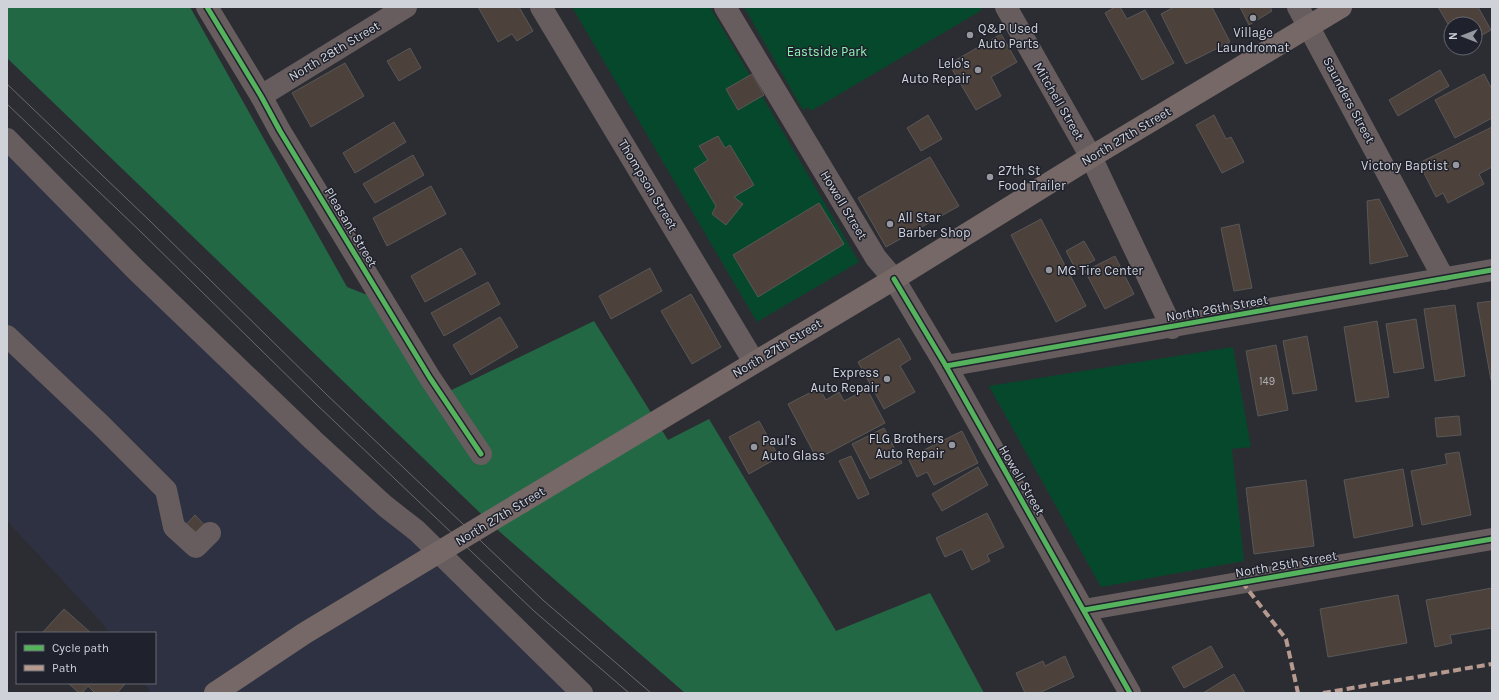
<svg xmlns="http://www.w3.org/2000/svg" width="1499" height="700" viewBox="0 0 1499 700" font-family="Karla,sans-serif">
  <rect width="100%" height="100%" fill="#2c2d32"/>
  <!-- built -->
  <path fill="#2e3141" d="M7 131 210 332 475 576 595 693H151L144 683H155V633H109L102 623 7 521Z"/>
  <!-- green -->
  <g fill="#06482b">
    <path d="M572 7H710L859 262 757 322Z"/>
    <path d="M744 7H980L982 10 811 111 808 107 803 110Z"/>
    <path d="M1233 347 1251 447 1232 449 1244 561 1101 587 989 386Z"/>
  </g>
  <!-- forest -->
  <path fill="#236844" d="M7 7H190L347 287 370 296 435 398 594 321 668 440 709 419 836 631 930 593 984 693H685L500 532 7 58Z"/>
  <!-- building -->
  <g fill="#4c423b" stroke="#595757">
    <path d="M478 7H519L533 31 517 41 512 34 498 42Z"/>
    <path d="M1115 7H1120L1127 19 1145 10 1174 63 1142 80 1105 13Z"/>
    <path d="M1174 7H1212L1230 42 1186 64 1161 14Z"/>
    <path d="M1240 7H1270L1272 11 1249 25Z"/>
    <path d="M1438 7H1478L1491 30 1475 39V24H1451V29Z"/>
    <path d="M1001 34 1017 62 991 77 1001 96 976 110 949 64Z"/>
    <path d="M410 48 421 68 399 81 387 61Z"/>
    <path d="M345 63 364 96 311 127 292 93Z"/>
    <path d="M1440 70 1449 86 1398 116 1389 100Z"/>
    <path d="M752 74 764 95 738 110 726 89Z"/>
    <path d="M1484 74 1492 89V118L1455 138 1435 100Z"/>
    <path d="M928 115 942 139 921 151 907 128Z"/>
    <path d="M1214 115 1226 139 1231 137 1244 162 1222 173 1196 125Z"/>
    <path d="M394 122 406 142 355 173 343 153Z"/>
    <path d="M1492 127V167L1479 174 1484 184 1448 203 1443 193 1436 197 1419 163Z"/>
    <path d="M718 136 725 148 730 145 754 185 734 197 743 204 726 225 712 214 716 206 694 169 708 160 699 146Z"/>
    <path d="M413 155 424 175 375 203 363 184Z"/>
    <path d="M930 157 959 206 886 247 858 198Z"/>
    <path d="M431 186 446 214 387 246 373 218Z"/>
    <path d="M1379 199 1408 256 1370 264 1367 201Z"/>
    <path d="M819 203 844 244 758 297 733 255Z"/>
    <path d="M1041 219 1086 306 1056 322 1011 235Z"/>
    <path d="M1239 224 1252 288 1234 291 1221 228Z"/>
    <path d="M1084 241 1095 260 1076 270 1066 251Z"/>
    <path d="M461 248 476 274 425 302 411 276Z"/>
    <path d="M1115 256 1134 294 1105 309 1085 271Z"/>
    <path d="M650 268 662 291 611 319 599 296Z"/>
    <path d="M488 282 500 304 444 336 431 313Z"/>
    <path d="M691 294 721 347 692 364 661 311Z"/>
    <path d="M1492 301V380H1491L1477 303Z"/>
    <path d="M1455 305 1465 376 1435 381 1424 309Z"/>
    <path d="M500 317 518 347 471 375 453 345Z"/>
    <path d="M1416 319 1424 368 1394 373 1386 324Z"/>
    <path d="M1377 321 1389 397 1356 402 1344 327Z"/>
    <path d="M1307 336 1317 390 1293 394 1283 341Z"/>
    <path d="M899 338 911 359 900 366 915 392 884 409 858 362Z"/>
    <path d="M1276 345 1288 410 1258 416 1246 351Z"/>
    <path d="M819 388 826 400 839 392 844 401 867 389 885 423 817 459 788 404Z"/>
    <path d="M1459 416 1461 435 1437 437 1435 418Z"/>
    <path d="M759 421 779 457 749 474 729 437Z"/>
    <path d="M884 428 902 463 870 479 852 444Z"/>
    <path d="M962 431 978 463 934 485 927 472 917 477 908 458Z"/>
    <path d="M1459 452 1471 515 1422 525 1411 471 1447 464 1445 454Z"/>
    <path d="M851 456 869 494 858 499 839 461Z"/>
    <path d="M978 467 988 485 942 511 932 494Z"/>
    <path d="M1403 469 1413 526 1354 538 1344 480Z"/>
    <path d="M1306 480 1314 546 1254 554 1246 488Z"/>
    <path d="M987 513 1004 547 987 555 990 561 972 570 962 549 945 557 936 538Z"/>
    <path d="M195 515 207 528 195 541 181 530Z"/>
    <path d="M1492 588V628L1450 635 1452 643 1435 647 1426 600Z"/>
    <path d="M1398 595 1407 643 1328 657 1320 609Z"/>
    <path d="M64 609 91 633H42Z"/>
    <path d="M1211 646 1223 667 1184 688 1172 667Z"/>
    <path d="M1065 656 1074 677 1039 693H1025L1016 673 1043 661 1045 666Z"/>
    <path d="M1234 674 1245 693H1203Z"/>
    <path d="M68 683H126L117 693H95L88 686 82 693H79Z"/>
  </g>
  <g fill="none" stroke-linecap="round" stroke-linejoin="round">
    <!-- minor -->
    <g stroke="#675d5e" stroke-width="22">
      <path d="M207 7 261 96 280 131 430 378 481 454"/>
      <path d="M541 7 754 362"/>
      <path d="M725 7 876 258 894 279 946 366 1130 693"/>
      <path d="M1006 7 1091 157 1172 328"/>
      <path d="M1298 7 1444 279"/>
      <path d="M261 96 406 7"/>
      <path d="M7 139 136 270 313 440 385 506 417 531 582 693"/>
      <path d="M7 336 102 426 166 490 174 527 196 547 210 533"/>
      <path d="M946 366 1492 270"/>
      <path d="M1084 610 1492 539"/>
    </g>
    <!-- major -->
    <path stroke="#756867" stroke-width="22" d="M522 502 894 279 1091 157 1341 7"/>
    <!-- tram -->
    <g stroke="#6e6869" stroke-width="1">
      <path d="M7 84 150 221 326 394 544 601 651 693"/>
      <path d="M7 104 140 231 316 404 534 611 629 693"/>
    </g>
    <!-- major-bridge -->
    <path stroke="#756867" stroke-width="22" d="M215 693 305 633 522 502"/>
    <!-- quiet -->
    <g stroke="#b69a8f" stroke-width="4" stroke-dasharray="8 4" stroke-linecap="butt">
      <path d="M1242 582 1286 639 1298 693"/>
      <path d="M1323 693 1492 664"/>
    </g>
    <!-- cycleway casing -->
    <g stroke="#1f212c" stroke-width="8">
      <g id="cycleway">
        <path d="M207 7 261 96 280 131 430 378 481 454"/>
        <path d="M894 279 946 366 1130 693"/>
        <path d="M946 366 1492 270"/>
        <path d="M1084 610 1492 539"/>
      </g>
    </g>
    <!-- cycleway -->
    <use href="#cycleway" stroke="#56b35d" stroke-width="5"/>
  </g>
  <!-- markers -->
  <g fill="#97989f" stroke="#1f212c" stroke-width="1.5">
    <circle cx="1253" cy="18" r="4"/>
    <circle cx="970" cy="35" r="4"/>
    <circle cx="978" cy="70" r="4"/>
    <circle cx="1456" cy="165" r="4"/>
    <circle cx="990" cy="177" r="4"/>
    <circle cx="890" cy="224" r="4"/>
    <circle cx="1049" cy="270" r="4"/>
    <circle cx="887" cy="379" r="4"/>
    <circle cx="952" cy="445" r="4"/>
    <circle cx="754" cy="447" r="4"/>
  </g>
  <g text-anchor="middle" dominant-baseline="central" stroke-width="3" stroke-linejoin="round" paint-order="stroke">
    <!-- number labels -->
    <g font-size="11" fill="#afaeb2">
      <text x="1267" y="381">149</text>
    </g>
    <!-- poi labels -->
    <g font-size="13" fill="#d0d2d9" stroke="#1f212c" text-anchor="start">
      <text x="978" y="28">Q&amp;P Used<tspan x="978" dy="15">Auto Parts</tspan></text>
      <text x="1253" y="32" text-anchor="middle">Village<tspan x="1253" dy="15">Laundromat</tspan></text>
      <text x="970" y="63" text-anchor="end">Lelo's<tspan x="970" dy="15">Auto Repair</tspan></text>
      <text x="1448" y="165" text-anchor="end">Victory Baptist</text>
      <text x="998" y="170">27th St<tspan x="998" dy="15">Food Trailer</tspan></text>
      <text x="898" y="217">All Star<tspan x="898" dy="15">Barber Shop</tspan></text>
      <text x="1057" y="270">MG Tire Center</text>
      <text x="879" y="372" text-anchor="end">Express<tspan x="879" dy="15">Auto Repair</tspan></text>
      <text x="944" y="438" text-anchor="end">FLG Brothers<tspan x="944" dy="15">Auto Repair</tspan></text>
      <text x="762" y="440">Paul's<tspan x="762" dy="15">Auto Glass</tspan></text>
    </g>
    <!-- street labels -->
    <g font-size="13" fill="#d0d2d9" stroke="#1f212c">
      <text transform="translate(334 51) rotate(-31)">North 28th Street</text>
      <text transform="translate(1349 100) rotate(62)">Saunders Street</text>
      <text transform="translate(1059 101) rotate(60)">Mitchell Street</text>
      <text transform="translate(1126 136) rotate(-31)">North 27th Street</text>
      <text transform="translate(648 184) rotate(59)">Thompson Street</text>
      <text transform="translate(844 205) rotate(59)">Howell Street</text>
      <text transform="translate(351 227) rotate(59)">Pleasant Street</text>
      <text transform="translate(1217 308) rotate(-10)">North 26th Street</text>
      <text transform="translate(777 348) rotate(-31)">North 27th Street</text>
      <text transform="translate(1022 480) rotate(60)">Howell Street</text>
      <text transform="translate(500 516) rotate(-31)">North 27th Street</text>
      <text transform="translate(1286 564) rotate(-10)">North 25th Street</text>
    </g>
    <!-- park labels -->
    <g font-size="13" fill="#8cf4b5" stroke="#1f212c">
      <text x="827" y="51">Eastside Park</text>
    </g>
  </g>
  <!-- border -->
  <rect width="1499" height="700" fill="none" stroke="#d0d2d9" stroke-width="16"/>
  <!-- legend -->
  <rect x="16" y="632" width="140" height="52" fill="#1f212c" stroke="#666871"/>
  <rect x="24" y="645" width="20" height="6" fill="#56b35d" stroke="#666871"/>
  <text x="52" y="652" font-size="12" fill="#d0d2d9">Cycle path</text>
  <rect x="24" y="665" width="20" height="6" fill="#b69a8f" stroke="#666871"/>
  <text x="52" y="672" font-size="12" fill="#d0d2d9">Path</text>
  <!-- north arrow -->
  <g transform="translate(1463 36) rotate(270)"><circle r="19" fill="#1f212c" stroke="#666871"/>
  <path d="M0-3L7 15L0 10L-7 15Z" fill="#97989f"/>
  <text y="-6" font-size="11" font-weight="bold" text-anchor="middle" fill="#d0d2d9">N</text>
  </g>
</svg>
